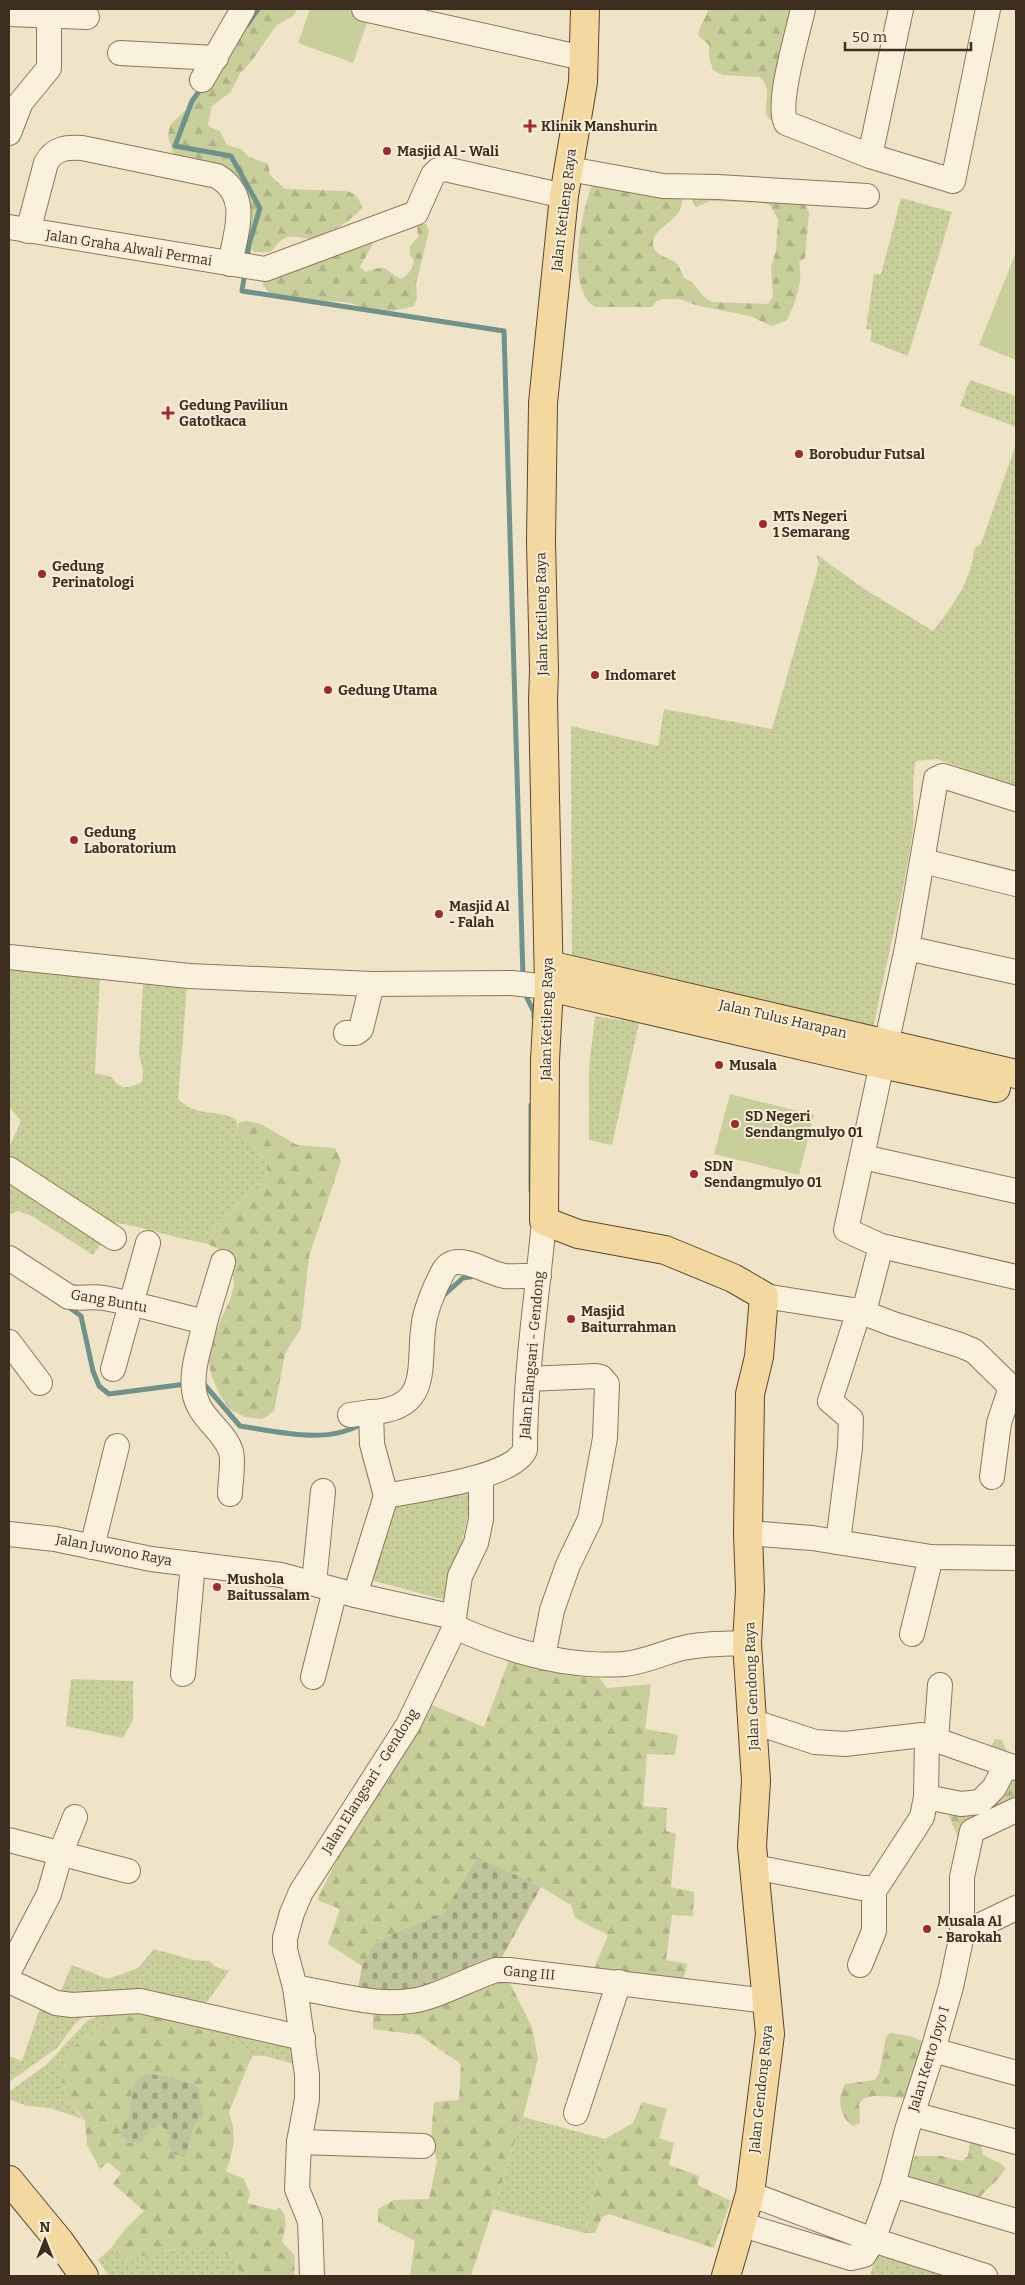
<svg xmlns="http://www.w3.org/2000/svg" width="1025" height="2285" viewBox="0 0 1025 2285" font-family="Bitter,serif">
  <defs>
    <pattern id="grass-dots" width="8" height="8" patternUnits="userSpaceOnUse" patternTransform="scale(1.25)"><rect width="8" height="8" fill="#c9cf9b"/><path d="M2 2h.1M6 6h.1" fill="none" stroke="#aeb285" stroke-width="1.8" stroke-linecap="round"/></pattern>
    <pattern id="forest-firs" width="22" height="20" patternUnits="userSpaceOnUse" patternTransform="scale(1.25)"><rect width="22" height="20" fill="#c9cf9b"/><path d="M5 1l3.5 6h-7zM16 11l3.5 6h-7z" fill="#aeb285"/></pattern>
    <pattern id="cemetery-stones" width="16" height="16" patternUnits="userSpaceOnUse" patternTransform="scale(1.25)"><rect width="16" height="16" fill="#bfc49a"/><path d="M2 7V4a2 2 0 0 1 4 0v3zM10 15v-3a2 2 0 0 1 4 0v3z" fill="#9ca07d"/></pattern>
  </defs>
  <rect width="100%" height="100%" fill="#f0e4c8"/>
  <!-- grass -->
  <g fill="url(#grass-dots)">
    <path d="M901 198 952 212 908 356 870 341 872 330 866 329 874 274H881Z"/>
    <path d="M970 380 1016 396V427L960 406Z"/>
    <path d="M1016 444V787L937 759 916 761C910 785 916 812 912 837 902 901 886 965 873 1028L747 997 613 968 572 956 571 726 658 746 664 709 772 729 819 564 816 554 863 588 933 631C952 607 972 580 974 549L981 544Z"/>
    <path d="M9 966 100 975 95 1073 112 1077C120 1091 129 1088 142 1082L143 1070 139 1055 143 984 187 988 178 1099C195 1117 215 1109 236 1119L238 1131 266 1160 268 1175 258 1189 246 1197 213 1232 206 1243C175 1239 147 1227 115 1223L93 1255 32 1216 18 1211 9 1215V1148L21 1121 9 1107Z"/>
    <path d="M595 1016 639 1023 612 1145 589 1140V1068Z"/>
    <path d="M473 1492 449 1601 367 1579 388 1509Z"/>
    <path d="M71 1679 133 1681V1720L123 1738 66 1726Z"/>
    <path d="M154 1949 193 1960 209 1961 216 1967 229 1971 207 2002 193 2006 178 2004 156 1992 59 1995 72 1965 108 1979 138 1968Z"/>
    <path d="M40 2009 89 2012 75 2024 57 2048 9 2082V2056L22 2061Z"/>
    <path d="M118 2009 201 2020 256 2041 290 2048 294 2064 265 2056H252L249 2051 187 2024 114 2016 70 2049 61 2075 68 2100 82 2119 51 2108 27 2106 9 2099V2092L47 2064 88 2020Z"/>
    <path d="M523 2117 605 2139 585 2233 493 2209Z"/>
    <path d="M111 2248 123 2260 182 2248H209L229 2256 243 2276H109L98 2260Z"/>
    <path d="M876 2254 972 2276H870Z"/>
  </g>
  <!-- forest -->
  <g fill="url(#forest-firs)" fill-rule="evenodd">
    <path d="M249 9H298L292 17 278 24 273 30 251 62 240 73 231 92 212 106 208 124 210 127 220 131 227 145 241 149 249 157 268 164 270 175 285 189 347 191C356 194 359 198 362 207 357 217 323 239 311 239 304 239 295 235 288 237 280 239 276 247 270 252H254L249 246 221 168 202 161 185 160 174 156 168 136 170 125 187 109 239 35C249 27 251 22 249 9Z"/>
    <path d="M708 9H804L776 126 766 115C764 102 773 87 759 77L723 75 713 70 709 57V45L698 35C700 24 706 19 708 9Z"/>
    <path d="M597 173 681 194C689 221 650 226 653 245 655 257 670 257 677 264 680 267 682 274 684 278 698 283 700 298 713 302L768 304 773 297 771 266 776 251 778 219 770 205 762 203 711 201 696 207 692 200 696 194 791 196 805 205 809 212 805 258 799 262C804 280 795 305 786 321L771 326 750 316 695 305 680 299H664L657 301 652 307H595C563 287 583 201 597 173Z"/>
    <path d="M419 224H426L429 231 416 284 417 298 414 306C403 309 387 313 375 312 366 312 359 305 350 303 325 298 278 310 263 285L264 277 375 240 360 267 366 272C391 263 382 270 401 279 409 274 412 270 414 261L410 254V246L418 237 417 226Z"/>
    <path d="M246 1121 261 1124 297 1145 335 1148 341 1161 309 1256 301 1328 285 1354 274 1411 262 1419 245 1417 231 1410 220 1396 211 1374 208 1358 210 1343 230 1300 234 1285 231 1256 206 1243 213 1232 246 1197 258 1189 268 1175 266 1160 238 1131V1123Z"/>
    <path d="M510 1657 597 1674 607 1688 651 1684 645 1729 678 1735 675 1755 647 1754 643 1806 667 1808 666 1831 676 1834 671 1887 694 1892 693 1916 672 1915 666 1960 687 1964 682 1986 592 1973 608 1935 575 1918 571 1905 541 1887 478 1857 444 1912 375 1942 362 1966 328 1944 340 1909 317 1900 345 1843 427 1703 484 1727Z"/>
    <path d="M995 1739 1002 1740 1008 1755 1016 1763V1815L962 1850 948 1812 991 1786V1746Z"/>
    <path d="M507 1977 532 2027 538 2059 523 2117 471 2276H410L415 2241 378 2222V2209L394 2200 429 2199 437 2162 431 2138 434 2102 459 2100 461 2064 419 2035 373 2029V2007Z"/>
    <path d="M114 2016 159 2017 187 2024 249 2051 252 2056 229 2112C237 2134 234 2150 226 2171L244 2179 250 2194 247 2203 274 2210 280 2208C289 2219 285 2229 282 2242L295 2256 294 2276H243L229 2256 209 2248H182L123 2260 111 2248 126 2228 144 2211 113 2184 121 2173 108 2162 100 2169 87 2145 85 2121 68 2100 61 2075 70 2049ZM149 2074C157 2074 194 2082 199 2088V2099L204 2116C192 2125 189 2134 190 2149L159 2124 149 2130 143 2142 130 2143 119 2134 129 2114 132 2088Z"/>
    <path d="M890 2033 910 2036 925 2042 908 2095 905 2098C890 2098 870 2091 859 2103L860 2123 853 2126C839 2117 837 2097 845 2084L875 2080 879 2073 886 2037Z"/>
    <path d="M642 2102 667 2109 659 2138 674 2143 669 2165 699 2176 698 2185 731 2201 714 2248 609 2214 602 2217 595 2233H585L605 2139 633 2123Z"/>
    <path d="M970 2141 981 2143 983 2155 1003 2165 1005 2169C1000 2180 985 2189 977 2201L913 2184C907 2174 907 2165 916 2156H941L961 2161 968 2156Z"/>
  </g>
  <!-- cemetery -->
  <g fill="url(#cemetery-stones)">
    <path d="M478 1857 541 1887 501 1959 412 1994 358 1988 362 1966 375 1942 444 1912Z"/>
    <path d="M149 2074C158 2074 194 2082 199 2088L200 2099 204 2116C185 2130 195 2141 185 2157L172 2153 168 2143 170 2134 159 2124 149 2131 143 2142 130 2143 119 2134 129 2114 132 2088 139 2077Z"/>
  </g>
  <!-- garden -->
  <g fill="#c9cf9b">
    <path d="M310 9H345L369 17 353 63 298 43Z"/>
    <path d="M1016 252V360L979 345Z"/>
    <path d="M730 1094 814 1115 799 1175 714 1154Z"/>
  </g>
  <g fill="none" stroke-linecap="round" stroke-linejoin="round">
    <!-- stream -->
    <g stroke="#6f938a" stroke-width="5">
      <path d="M247 25 258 9"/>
      <path d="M203 86 192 101 175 146 231 156 260 208 249 244 247 260"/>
      <path d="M245 271 242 291 504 331 523 977"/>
      <path d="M523 990 534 1012V1017"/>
      <path d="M531 1191V1105"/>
      <path d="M444 1295 463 1278 476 1276"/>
      <path d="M66 1305 81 1316 93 1371 99 1386 109 1394 186 1384"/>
      <path d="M200 1383H203L240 1426C279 1432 328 1445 363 1423"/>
    </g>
    <!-- minor casing -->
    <g stroke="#8d765c" stroke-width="26">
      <g id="minor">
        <path d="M364 9 583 58"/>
        <path d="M803 9C798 33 776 103 786 123L870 156 953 181 988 9"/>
        <path d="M9 14 87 17"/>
        <path d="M120 53 216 58"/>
        <path d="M202 80 243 9"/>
        <path d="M9 133 21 102 49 68V9"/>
        <path d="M870 156 901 9"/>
        <path d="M569 169 663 186 718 187 867 196"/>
        <path d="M9 227 265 269 416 213 433 175 438 170 445 169 564 196"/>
        <path d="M28 231 46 163C54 148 67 147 82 148L217 176C251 196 236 231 230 264"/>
        <path d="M1016 799 943 776 936 779 907 948 846 1230 881 1246 1016 1277"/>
        <path d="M923 861 1016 884"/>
        <path d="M907 948 1016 972"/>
        <path d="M9 957 189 976 372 984 512 983 549 987"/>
        <path d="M346 1033H356L361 1029 372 984"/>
        <path d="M863 1157 1016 1191"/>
        <path d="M9 1169 114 1238"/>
        <path d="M9 1258 69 1297C81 1299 92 1296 104 1298 138 1304 172 1314 205 1322 201 1344 191 1368 194 1390 197 1418 225 1430 231 1452 234 1464 230 1481 230 1494"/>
        <path d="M539 1276C528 1275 516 1277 505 1276 489 1274 465 1256 450 1264 443 1268 440 1279 436 1286 431 1298 426 1309 424 1322 417 1365 433 1409 371 1412L372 1444 386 1496C418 1489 511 1479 525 1450 525 1374 537 1298 544 1221"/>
        <path d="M764 1296 859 1311 893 1324 960 1345 974 1351 1016 1392"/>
        <path d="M205 1322 223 1262"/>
        <path d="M9 1342 40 1383"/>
        <path d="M113 1369 148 1243"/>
        <path d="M528 1379 596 1376 601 1377 607 1384 605 1438 590 1519 568 1565 552 1610 543 1657"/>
        <path d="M350 1415 371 1412"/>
        <path d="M992 1477 999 1423 1011 1387"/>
        <path d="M748 1533 812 1538 931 1557 1016 1558"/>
        <path d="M9 1534 55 1539 151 1559 281 1575 355 1595 454 1617"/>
        <path d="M838 1542 850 1448 851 1419 830 1401 859 1311 866 1304 881 1246"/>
        <path d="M92 1547 117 1446"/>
        <path d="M314 1583 323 1491"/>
        <path d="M355 1595 386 1496"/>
        <path d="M455 1627C506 1650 567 1668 624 1664 644 1662 660 1654 679 1649 701 1643 725 1644 747 1643"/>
        <path d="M912 1634 931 1557"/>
        <path d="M183 1674 193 1564"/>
        <path d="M313 1677 335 1590"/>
        <path d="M754 1722 815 1742 845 1744 922 1735 1016 1768"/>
        <path d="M936 1740 940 1685"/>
        <path d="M926 1797 961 1804 980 1802 994 1788 1006 1765"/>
        <path d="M9 1840 128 1871"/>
        <path d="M754 1867 862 1888H874L878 1885 922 1817 926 1797 927 1737"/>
        <path d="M962 1934V1877L972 1831 1016 1810"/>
        <path d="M860 1965 874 1931V1888"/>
        <path d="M9 1971 49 1894 61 1852 75 1817"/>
        <path d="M9 1981 56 2003 72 2005 140 2001 303 2038"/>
        <path d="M295 1987C336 1994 384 2010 425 1998 449 1991 472 1978 496 1970H509L767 2001"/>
        <path d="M933 2050 1016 2073"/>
        <path d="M576 2113 619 1982"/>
        <path d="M913 2114 1016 2142"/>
        <path d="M299 2142 423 2146"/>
        <path d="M893 2185 1016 2221"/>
        <path d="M743 2225 851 2258 864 2255 873 2240 750 2194"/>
        <path d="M312 2276 310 2221 297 2189 299 2142 307 2099V2075L295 1987 285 1950V1938L292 1913 301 1892 408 1725 455 1627 454 1617 460 1576 476 1543 481 1519V1477"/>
        <path d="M985 2276 873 2240 893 2185 907 2130 933 2050 951 1987 962 1934 1016 1908"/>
      </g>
    </g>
    <!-- major casing -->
    <g stroke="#5b4430" stroke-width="30">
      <g id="major">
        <path d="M585 9 583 82 564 196 543 403 541 541 544 671 543 701 549 987 545 1060 544 1221 578 1234 665 1250 733 1278 764 1296 759 1357 750 1394 748 1533 750 1590 747 1643 756 1781 752 1846 770 2034 750 2194 726 2276"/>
        <path d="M549 965 1016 1074"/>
        <path d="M549 987 881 1064 996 1088"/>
        <path d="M9 2180 60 2242 84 2276"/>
      </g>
    </g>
    <!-- minor -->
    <use href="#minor" stroke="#faf1dc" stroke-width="24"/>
    <!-- major -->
    <use href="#major" stroke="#f3d9a0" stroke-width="28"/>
  </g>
  <!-- markers -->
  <g fill="#9e2a2b" stroke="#f7eed8" stroke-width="2">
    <path d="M527.5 118.5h5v5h5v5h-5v5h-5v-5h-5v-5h5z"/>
    <circle cx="387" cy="151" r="5"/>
    <path d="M165.5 405.5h5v5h5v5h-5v5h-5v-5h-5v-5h5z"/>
    <circle cx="799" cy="454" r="5"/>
    <circle cx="763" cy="524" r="5"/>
    <circle cx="42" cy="574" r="5"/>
    <circle cx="595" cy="675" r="5"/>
    <circle cx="328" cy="690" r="5"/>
    <circle cx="74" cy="840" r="5"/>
    <circle cx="439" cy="914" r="5"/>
    <circle cx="719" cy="1065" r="5"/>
    <circle cx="735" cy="1124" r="5"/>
    <circle cx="694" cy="1174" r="5"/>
    <circle cx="571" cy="1319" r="5"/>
    <circle cx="217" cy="1587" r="5"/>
    <circle cx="927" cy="1929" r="5"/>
  </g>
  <g text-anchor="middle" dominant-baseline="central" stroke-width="4" stroke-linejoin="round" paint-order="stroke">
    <!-- poi labels -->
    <g font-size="14" font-weight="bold" fill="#3d2e20" stroke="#f7eed8" text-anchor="start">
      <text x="541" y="126">Klinik Manshurin</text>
      <text x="397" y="151">Masjid Al - Wali</text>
      <text x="179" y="405">Gedung Paviliun<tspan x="179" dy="16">Gatotkaca</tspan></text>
      <text x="809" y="454">Borobudur Futsal</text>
      <text x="773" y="516">MTs Negeri<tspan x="773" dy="16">1 Semarang</tspan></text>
      <text x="52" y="566">Gedung<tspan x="52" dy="16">Perinatologi</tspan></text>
      <text x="605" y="675">Indomaret</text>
      <text x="338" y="690">Gedung Utama</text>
      <text x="84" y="832">Gedung<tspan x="84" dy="16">Laboratorium</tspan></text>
      <text x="449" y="906">Masjid Al<tspan x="449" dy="16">- Falah</tspan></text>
      <text x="729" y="1065">Musala</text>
      <text x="745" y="1116">SD Negeri<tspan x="745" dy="16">Sendangmulyo 01</tspan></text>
      <text x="704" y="1166">SDN<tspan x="704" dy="16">Sendangmulyo 01</tspan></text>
      <text x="581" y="1311">Masjid<tspan x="581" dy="16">Baiturrahman</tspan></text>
      <text x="227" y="1579">Mushola<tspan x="227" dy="16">Baitussalam</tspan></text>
      <text x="937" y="1921">Musala Al<tspan x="937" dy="16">- Barokah</tspan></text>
    </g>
    <!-- street labels -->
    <g font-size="14" fill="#3d2e20" stroke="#f7eed8">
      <text transform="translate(564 210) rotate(-83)">Jalan Ketileng Raya</text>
      <text transform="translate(129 248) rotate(9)">Jalan Graha Alwali Permai</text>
      <text transform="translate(542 614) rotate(-91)">Jalan Ketileng Raya</text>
      <text transform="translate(547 1019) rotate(-89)">Jalan Ketileng Raya</text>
      <text transform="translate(783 1019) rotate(13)">Jalan Tulus Harapan</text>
      <text transform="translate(109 1301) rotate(10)">Gang Buntu</text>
      <text transform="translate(532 1355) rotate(-85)">Jalan Elangsari - Gendong</text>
      <text transform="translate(114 1550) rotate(11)">Jalan Juwono Raya</text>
      <text transform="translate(752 1686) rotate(-92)">Jalan Gendong Raya</text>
      <text transform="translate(370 1781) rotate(-58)">Jalan Elangsari - Gendong</text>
      <text transform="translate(529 1973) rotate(5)">Gang III</text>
      <text transform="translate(929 2059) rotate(-73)">Jalan Kerto Joyo I</text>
      <text transform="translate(761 2089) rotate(-84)">Jalan Gendong Raya</text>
    </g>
  </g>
  <!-- border -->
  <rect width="1025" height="2285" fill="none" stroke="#3d2e20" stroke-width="20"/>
  <!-- north arrow -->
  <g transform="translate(45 2240)" stroke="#f7eed8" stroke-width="4" paint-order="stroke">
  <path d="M0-4L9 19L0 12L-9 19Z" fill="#3d2e20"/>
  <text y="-8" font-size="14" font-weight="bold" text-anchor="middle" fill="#3d2e20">N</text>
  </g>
  <!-- scale -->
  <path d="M845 42v8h126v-8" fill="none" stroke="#3d2e20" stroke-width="2.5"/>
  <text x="852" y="42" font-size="15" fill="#3d2e20" stroke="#f7eed8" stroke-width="4" paint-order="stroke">50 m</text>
</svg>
